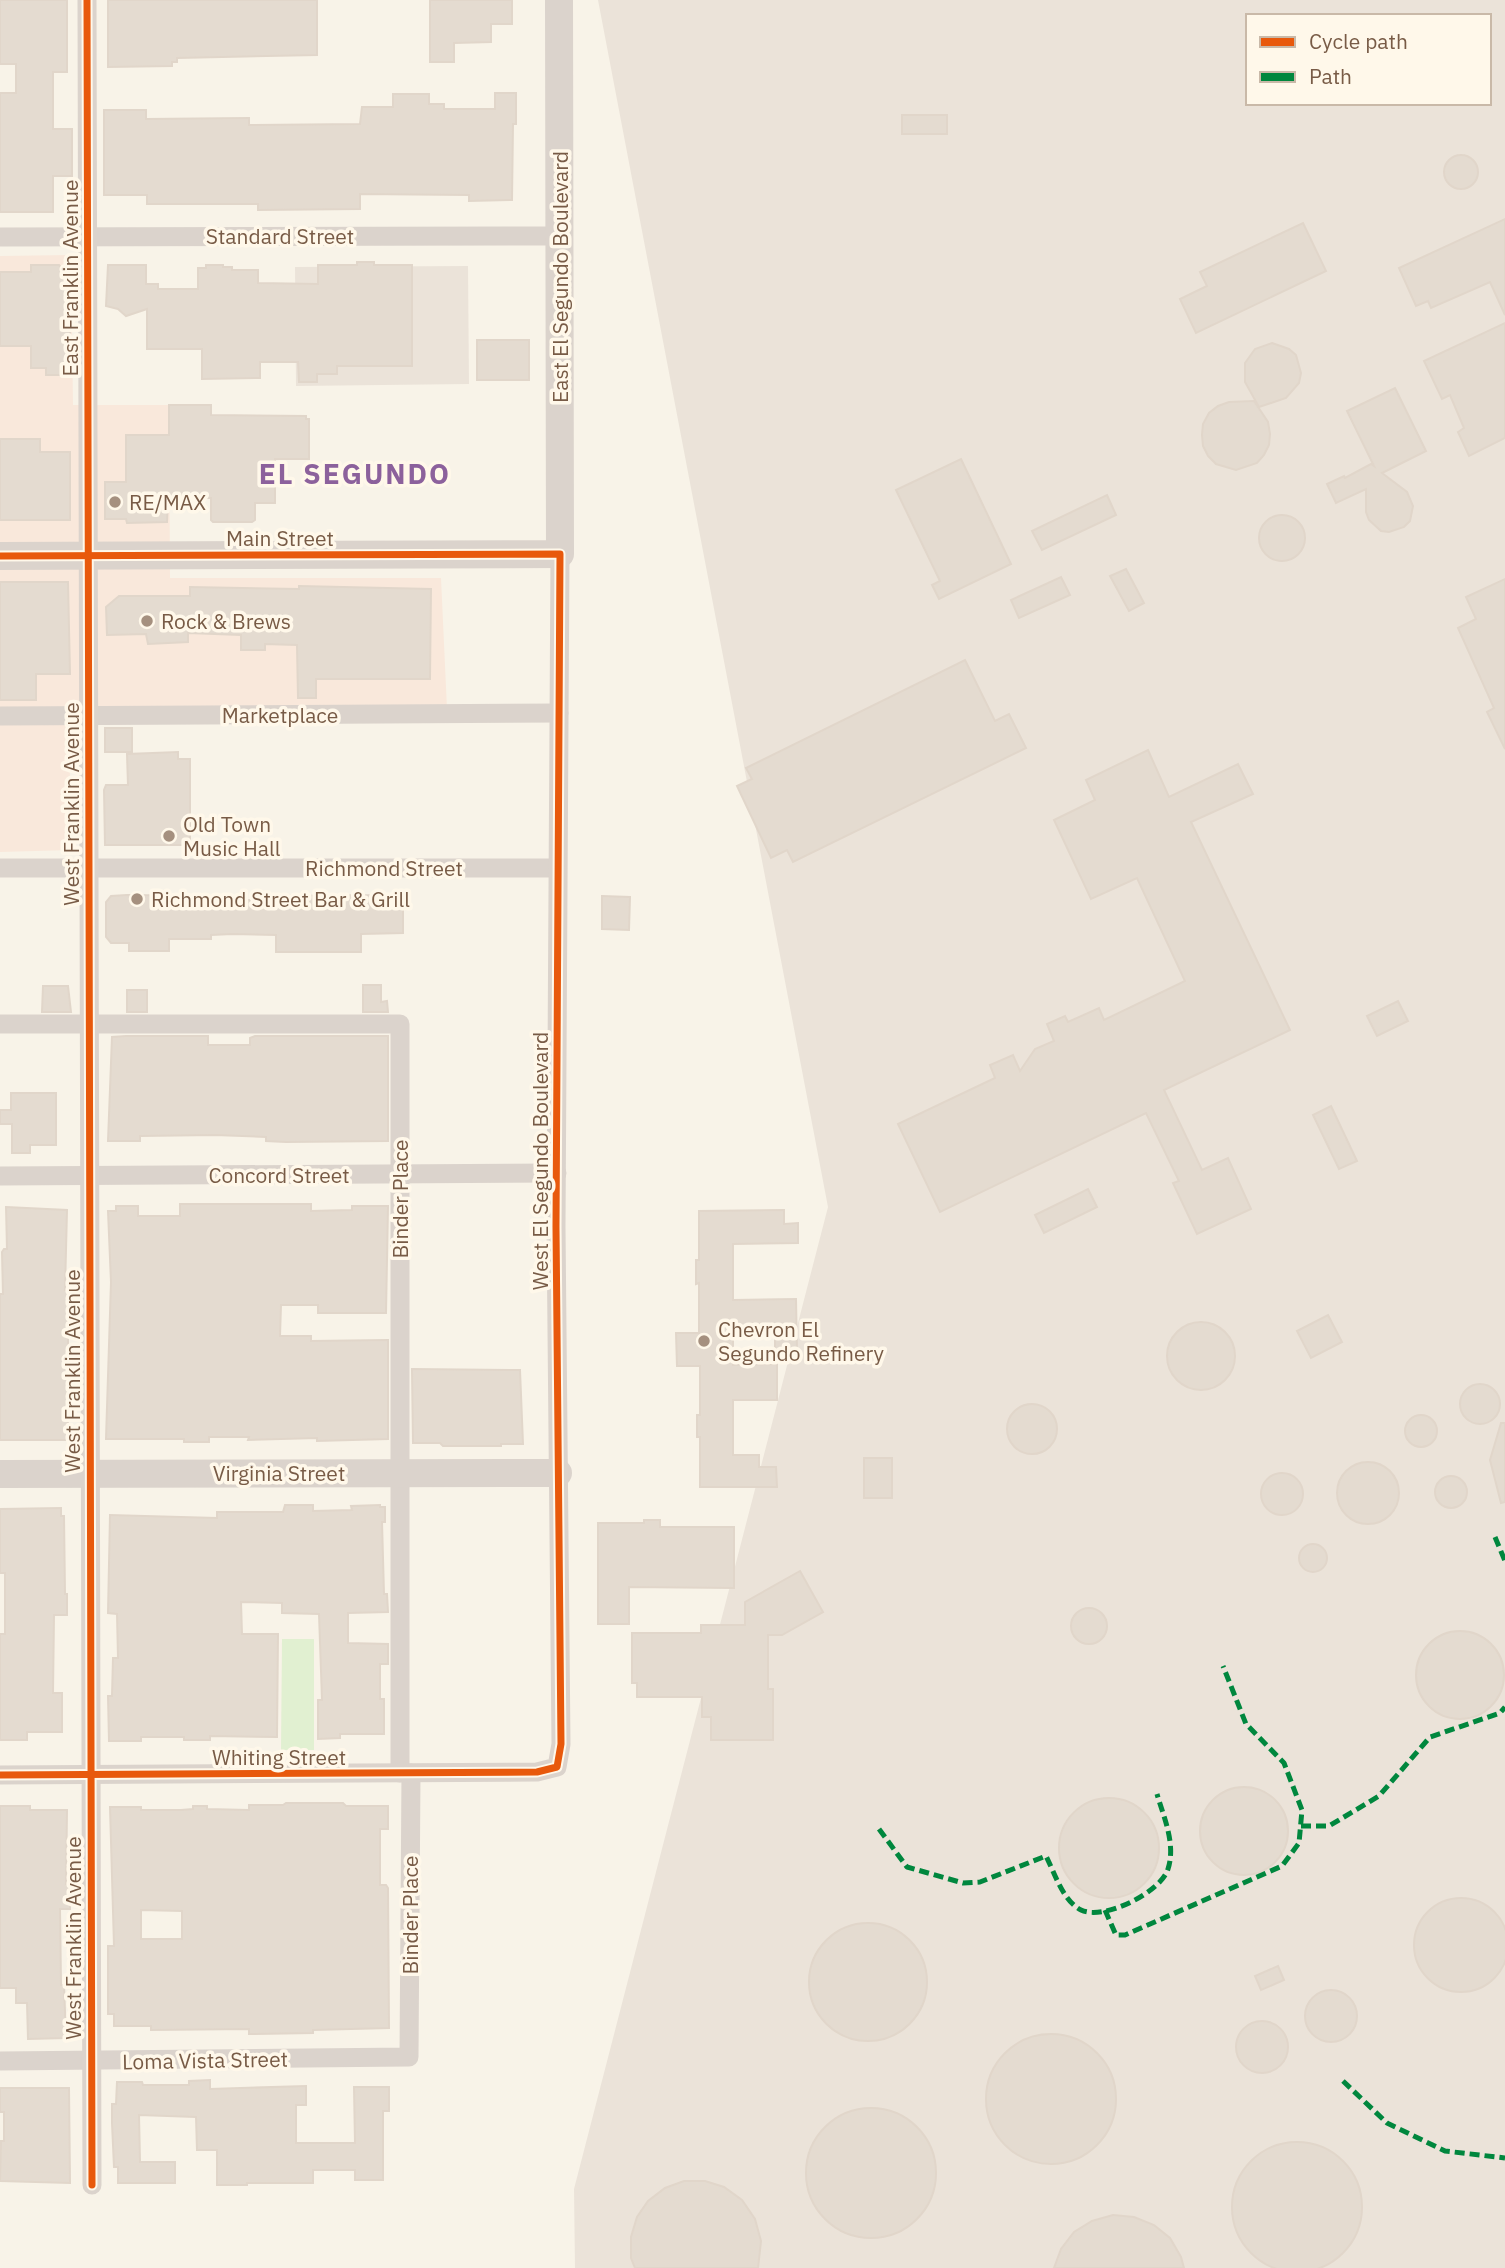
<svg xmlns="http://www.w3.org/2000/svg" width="1505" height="2268" viewBox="0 0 1505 2268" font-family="'IBM Plex Sans',sans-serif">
  <rect width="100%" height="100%" fill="#f8f3e8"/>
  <!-- commercial -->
  <path fill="#f9e8db" d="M71 255 73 405H169L170 578H441L447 709 69 707 71 850 0 852V256Z"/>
  <!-- industrial -->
  <g fill="#ebe3d9" fill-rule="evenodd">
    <path d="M598 0H1505V2268H575L574 2189 828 1207ZM1248 16H1489V103H1248Z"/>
    <path d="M468 266 469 384 296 386 295 267Z"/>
  </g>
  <!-- green -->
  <path fill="#e1f0d1" d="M282 1639H314V1750H281Z"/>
  <!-- building -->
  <g fill="#e4dbd0" stroke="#e1d6ca" stroke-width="2" fill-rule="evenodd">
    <path d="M0 0H67V72H53V129H72V176H53V212H0V93H16V64H0Z"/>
    <path d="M108 0H317V55L177 58V62H172V66L108 67Z"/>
    <path d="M430 0H512V24H491V42L454 43V62H430Z"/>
    <path d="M495 93H516V124H513L512 200 469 201V195L360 194V209L258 210V204H147V195H104V110H146V119L249 118V125L360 124 362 107H393V94H429V104H444V109H495Z"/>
    <rect x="902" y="115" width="45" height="19"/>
    <circle cx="1461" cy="172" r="17"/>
    <path d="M1505 219V315L1490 282 1431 308 1428 301 1416 306 1399 268Z"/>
    <path d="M1303 223 1326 271 1196 333 1180 299 1207 286 1200 272Z"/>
    <path d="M357 262H374V265H412V366H337V374H317V382H299L298 362H260V378L202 379V349H147V309L126 316 118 309 106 306 108 265H146V284H158V289H198V268H206V265H223V267H232V270H258V283L318 284V265H357Z"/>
    <path d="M31 265H59L70 278V375H46V368H31V346H0V272H31Z"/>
    <path d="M1505 323V438L1469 456 1458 432 1464 428 1450 395 1442 399 1424 361Z"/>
    <rect x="477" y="340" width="52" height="40"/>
    <path d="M1272 343 1289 349 1296 355 1301 373 1299 383 1286 398 1259 407 1245 382V363L1255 349Z"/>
    <path d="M1395 388 1426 451 1382 473 1407 492 1413 506 1410 521 1404 527 1389 532 1381 531 1369 520 1366 512V489L1336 503 1327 484 1344 476 1345 478 1371 464 1374 466 1347 411Z"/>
    <path d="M1254 401 1268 422 1270 434 1269 445 1264 455 1257 463 1236 470 1216 464 1208 456 1203 446 1202 435 1203 424 1209 413 1218 406 1229 402Z"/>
    <path d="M169 405H211V415L306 416V419H309V459H275V503H255V520L252 522H213L211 520V498H168L167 522 127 523 126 519H105V482H126V435H169Z"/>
    <path d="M0 439H40V452H70V520H0Z"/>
    <path d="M961 459 1011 564 939 599 932 585 940 581 896 490Z"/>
    <path d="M1107 495 1116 515 1042 550 1032 531Z"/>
    <circle cx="1282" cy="538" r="23"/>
    <path d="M1126 569 1144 603 1129 611 1110 576Z"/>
    <path d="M1061 577 1070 595 1019 618 1011 600Z"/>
    <path d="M1505 579V749L1487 712 1494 708 1458 628 1476 619 1466 597Z"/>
    <path d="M0 582H68L70 674H36V700H0Z"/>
    <path d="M299 586 431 589 430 679H316V698H298L297 645 265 644V650H241V635L188 633V642L148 644 146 634 107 635 106 607 119 596H190V587L299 589Z"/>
    <path d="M965 660 995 721 1009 714 1026 748 793 862 787 850 771 858 737 786 752 779 746 768Z"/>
    <rect x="105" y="728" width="27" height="24"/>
    <path d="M1148 750 1169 797 1238 764 1253 794 1191 822 1290 1030 1164 1090 1202 1170 1228 1158 1251 1209 1197 1234 1173 1183 1179 1181 1146 1113 940 1212 898 1124 995 1078 990 1065 1013 1055 1020 1071 1035 1049 1054 1041 1047 1024 1065 1016 1068 1022 1099 1008 1104 1020 1185 981 1137 878 1091 899 1054 820 1095 800 1086 780Z"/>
    <path d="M178 752V759H190V845H105L104 790 106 785H128L127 754Z"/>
    <path d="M127 895 211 896 214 900H255V896L403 895V933L361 934V952H276V935L232 934 211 935V939H169V951H129V943H111L106 937V902L111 896Z"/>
    <path d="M602 896 630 897 629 930 602 929Z"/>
    <path d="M363 985H381V1002L387 1001 388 1012H363Z"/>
    <path d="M43 986H68L71 1012H42Z"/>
    <rect x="127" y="990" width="20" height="22"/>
    <path d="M1398 1001 1408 1021 1377 1036 1367 1016Z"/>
    <path d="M126 1036H208V1045H250V1038L255 1036H388V1141L286 1142 266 1141V1137L215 1135 140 1136V1141H108L112 1037Z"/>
    <path d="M11 1093H56V1145H30V1153H12V1124H0V1110H11Z"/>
    <path d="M1331 1106 1357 1161 1339 1169 1313 1115Z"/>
    <path d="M1088 1189 1097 1207 1044 1233 1035 1215Z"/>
    <path d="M180 1204H311V1211L352 1210V1206H388L386 1313H318V1305H281L280 1336H311V1341L388 1340V1439L317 1441V1438L248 1440 249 1437H209V1442H184V1439H106L111 1282 108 1211H116V1206H138V1216H180Z"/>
    <path d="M6 1207 67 1210 65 1290H68V1440H0V1294H3L2 1252 4 1249H7Z"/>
    <path d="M784 1210V1224L798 1223V1243L733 1244V1300L796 1299 797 1350H775V1333H733V1365L777 1364V1400H733V1455H759V1467H776L777 1487H700V1437H697V1415H700V1366H677L676 1333H699V1283L696 1284V1260H699V1211Z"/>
    <path d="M1328 1315 1342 1342 1311 1358 1297 1331Z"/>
    <circle cx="1201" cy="1356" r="34"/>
    <path d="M412 1369 520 1370 523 1444H501V1446H443L440 1443H413Z"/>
    <circle cx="1480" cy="1404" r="20"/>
    <circle cx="1032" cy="1429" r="25"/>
    <circle cx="1421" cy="1431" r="16"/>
    <path d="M1501 1423H1505V1502L1501 1503 1490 1460Z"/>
    <rect x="864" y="1458" width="28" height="40"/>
    <circle cx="1368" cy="1493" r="31"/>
    <circle cx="1282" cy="1494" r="21"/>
    <circle cx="1451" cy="1492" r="16"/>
    <path d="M285 1505H313V1511L352 1510 351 1506 380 1505V1507H385V1522H382L384 1594H387L388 1612 348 1613V1643L388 1644V1664H380V1699H384V1734H340V1738L318 1739V1700H322L319 1614 282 1613V1603L241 1602 242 1634H278L277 1737 210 1736V1740H184V1737H141V1741H109L108 1696H112L113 1658H118L117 1614 108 1613 110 1515 217 1518V1512H283Z"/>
    <path d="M61 1508V1516H64L65 1594H67V1615H54L53 1693H62V1732H27V1740H0V1634H5V1573H0V1509Z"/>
    <path d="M644 1520H660V1527H734V1588L629 1587V1624H598V1523H644Z"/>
    <circle cx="1313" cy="1558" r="14"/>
    <path d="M800 1571 823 1612 782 1635H768V1689H773V1740H711V1717H702V1697H637V1683H632V1633H701V1625H745V1602Z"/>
    <circle cx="1089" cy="1626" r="18"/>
    <circle cx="1460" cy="1675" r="44"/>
    <circle cx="1244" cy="1831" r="44"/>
    <circle cx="1109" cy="1848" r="50"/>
    <path d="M286 1803H343L346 1806H388V1829H380V1885H386L388 1888 389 2028 313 2030V2033L249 2034V2029L151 2030V2026H114V2014H108V1946H114L110 1807H141V1810H181L193 1809V1806H207V1809L249 1810V1805H283ZM141 1910 182 1911V1939H141Z"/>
    <path d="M0 1806H30V1810H67L66 1884H70V1909H60L61 1985H64L66 2038 28 2039 27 2003H16V1988H0Z"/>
    <circle cx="1461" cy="1945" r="47"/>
    <circle cx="868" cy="1982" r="59"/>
    <path d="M1278 1966 1284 1980 1261 1990 1255 1976Z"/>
    <circle cx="1331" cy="2016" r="26"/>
    <circle cx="1262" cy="2047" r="26"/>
    <circle cx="1051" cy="2099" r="65"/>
    <path d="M210 2080V2089L306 2086V2105H296V2143H355L354 2087H389V2111H383V2180H355V2170H313V2183H247V2185H217V2150H197L196 2117 139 2115 140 2162H175V2183H118V2167H114L112 2123V2104H116L117 2082H142L143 2085H189V2081Z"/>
    <path d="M0 2088H69L70 2183 0 2181 1 2141H4V2112H0Z"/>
    <circle cx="871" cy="2173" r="65"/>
    <circle cx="1297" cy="2207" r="65"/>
    <path d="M684 2181H705L724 2187 742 2200 755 2219 761 2241 758 2268H635L631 2258V2237L637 2217 648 2201 665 2188Z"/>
    <path d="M1113 2215 1134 2217 1154 2225 1170 2238 1181 2257 1184 2268H1054L1061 2249 1074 2232 1092 2221Z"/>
  </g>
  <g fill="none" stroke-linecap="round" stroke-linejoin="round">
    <!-- street -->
    <g stroke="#dbd3cc" stroke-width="19">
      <path d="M87 0 92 2185"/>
      <path d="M0 237 560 236"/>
      <path d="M0 716 559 713"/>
      <path d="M0 868H557"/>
      <path d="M0 1024H400V1773"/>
      <path d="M0 1176 557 1173"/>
      <path d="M0 1775 537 1772 557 1767 561 1744 556 1227 560 554"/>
      <path d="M0 2061 409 2057 411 1773"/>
    </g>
    <!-- secondary -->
    <g stroke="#dbd3cc" stroke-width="28">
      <path d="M0 556 560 554 559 0"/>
      <path d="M0 1474 558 1473"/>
    </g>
    <!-- quiet -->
    <g stroke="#00873e" stroke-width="5" stroke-dasharray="10 5" stroke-linecap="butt">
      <path d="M1495 1537 1505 1561"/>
      <path d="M1301 1826H1329L1379 1796 1430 1737 1500 1713 1505 1707"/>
      <path d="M879 1829 907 1867 963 1883 980 1882 1046 1856C1055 1874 1063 1901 1081 1910 1104 1921 1161 1892 1168 1869 1176 1844 1164 1818 1157 1794"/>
      <path d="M1105 1910 1116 1935H1125L1282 1866 1299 1843 1302 1810 1284 1763 1246 1724 1223 1666"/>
      <path d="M1343 2081 1387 2123 1445 2151 1505 2158"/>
    </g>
    <!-- cycleway casing -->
    <g stroke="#fff8ea" stroke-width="11">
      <g id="cycleway">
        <path d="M87 0 92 2185"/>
        <path d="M0 556 560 554 556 1227 561 1744 557 1767 537 1772 0 1775"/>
      </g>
    </g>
    <!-- cycleway -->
    <use href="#cycleway" stroke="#e8590c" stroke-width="7"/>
  </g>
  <!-- markers -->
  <g fill="#a5907f" stroke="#fff8ea" stroke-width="2.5">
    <circle cx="115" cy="502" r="7"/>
    <circle cx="147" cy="621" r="7"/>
    <circle cx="169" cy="836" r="7"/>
    <circle cx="137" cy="899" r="7"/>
    <circle cx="704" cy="1341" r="7"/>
  </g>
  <g text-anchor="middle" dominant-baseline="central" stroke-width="7" stroke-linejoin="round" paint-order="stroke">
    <!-- street labels -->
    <g font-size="21" fill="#785b46" stroke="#fff8ea">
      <text x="280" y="236">Standard Street</text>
      <text transform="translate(560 277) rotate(-90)">East El Segundo Boulevard</text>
      <text transform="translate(70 278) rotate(-90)">East Franklin Avenue</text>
      <text x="280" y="538">Main Street</text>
      <text x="280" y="715">Marketplace</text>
      <text transform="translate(71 804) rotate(-90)">West Franklin Avenue</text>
      <text x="384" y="868">Richmond Street</text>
      <text transform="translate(540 1161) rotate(-90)">West El Segundo Boulevard</text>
      <text x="279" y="1175">Concord Street</text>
      <text transform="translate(400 1199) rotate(-90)">Binder Place</text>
      <text transform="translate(72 1371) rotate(-90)">West Franklin Avenue</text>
      <text x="279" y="1473">Virginia Street</text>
      <text x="279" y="1757">Whiting Street</text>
      <text transform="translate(410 1915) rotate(-90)">Binder Place</text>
      <text transform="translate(73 1938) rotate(-90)">West Franklin Avenue</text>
      <text transform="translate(205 2060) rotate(-1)">Loma Vista Street</text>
    </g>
    <!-- poi labels -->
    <g font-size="21" fill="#785b46" stroke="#fff8ea" text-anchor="start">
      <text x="129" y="502">RE/MAX</text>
      <text x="161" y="621">Rock &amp; Brews</text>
      <text x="183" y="824">Old Town<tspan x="183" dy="24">Music Hall</tspan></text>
      <text x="151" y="899">Richmond Street Bar &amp; Grill</text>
      <text x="718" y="1329">Chevron El<tspan x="718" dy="24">Segundo Refinery</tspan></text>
    </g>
    <!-- district labels -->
    <g font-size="28" font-weight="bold" letter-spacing="2" fill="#8c619c" stroke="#fff8ea">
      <text x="355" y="473">EL SEGUNDO</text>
    </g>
  </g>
  <!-- legend -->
  <rect x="1246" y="14" width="245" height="91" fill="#fff8ea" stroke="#c9b9a8" stroke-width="2"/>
  <rect x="1260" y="37" width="35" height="10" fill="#e8590c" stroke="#c9b9a8" stroke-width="2"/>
  <text x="1309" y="49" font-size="21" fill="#785b46">Cycle path</text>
  <rect x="1260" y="72" width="35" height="10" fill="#00873e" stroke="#c9b9a8" stroke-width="2"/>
  <text x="1309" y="84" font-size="21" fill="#785b46">Path</text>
</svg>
